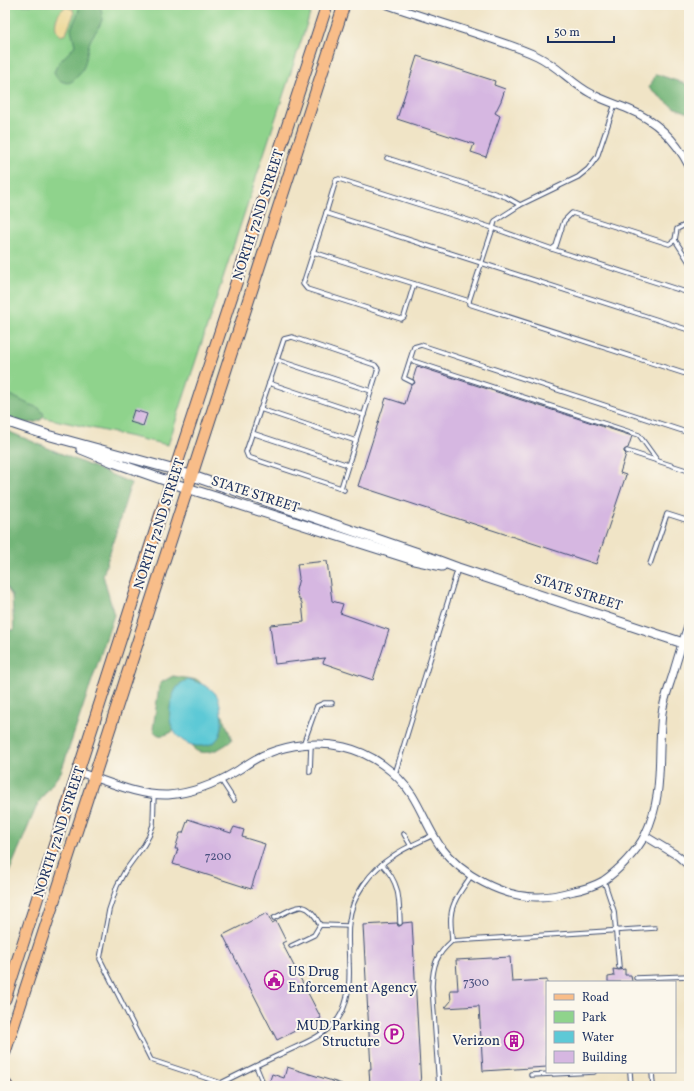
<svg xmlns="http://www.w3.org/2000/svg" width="694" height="1091" viewBox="0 0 694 1091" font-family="Vollkorn,serif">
  <rect width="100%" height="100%" fill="#fbf7ec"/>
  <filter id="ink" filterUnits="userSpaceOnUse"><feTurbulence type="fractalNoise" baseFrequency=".025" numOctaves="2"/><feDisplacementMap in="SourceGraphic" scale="8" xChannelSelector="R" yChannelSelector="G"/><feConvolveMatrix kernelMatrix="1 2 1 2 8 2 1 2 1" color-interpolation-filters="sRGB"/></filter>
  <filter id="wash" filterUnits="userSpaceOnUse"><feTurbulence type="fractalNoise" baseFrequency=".012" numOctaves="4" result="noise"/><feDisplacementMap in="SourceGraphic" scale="16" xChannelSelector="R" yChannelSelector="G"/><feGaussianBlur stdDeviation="0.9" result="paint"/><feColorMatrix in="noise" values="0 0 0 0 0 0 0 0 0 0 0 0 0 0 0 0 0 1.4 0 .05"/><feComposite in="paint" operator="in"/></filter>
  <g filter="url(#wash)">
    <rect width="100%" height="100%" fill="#f0e4c6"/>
    <!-- green -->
    <path fill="#8fd38c" stroke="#558175" d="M5 5H313L168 445 5 409Z"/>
    <!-- forest -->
    <g fill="#73b578" stroke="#47726b">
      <path d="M80 5H100C101 10 103 15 102 20 100 27 94 33 91 39 84 54 90 65 75 79 71 82 69 84 64 82 59 81 56 77 54 72 60 57 68 56 75 45L71 29 78 13Z"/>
      <path d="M656 74 689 85V113L673 107 649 88Z"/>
      <path d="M5 392 28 404 39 408 44 414 42 419C31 427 16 421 5 416Z"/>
      <path d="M5 430 131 483 103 575 114 615 61 772 38 803 5 882V630H14L12 596 5 585Z"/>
      <path d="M173 676 198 680 201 683V686L172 732C164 736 157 738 153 729L159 686 162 682Z"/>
      <path d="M219 713 223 716 232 740C223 748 204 758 194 749L192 743Z"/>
    </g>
    <!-- sand -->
    <path fill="#eeda9e" stroke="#84847e" d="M66 7 73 9 74 14 66 34 60 36C51 28 57 11 66 7Z"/>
    <!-- water -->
    <path fill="#5dc9d6" stroke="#3c7c9a" d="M191 680C199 683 209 686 215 693 220 699 220 706 221 713 224 730 221 745 201 746 189 747 176 738 172 727 166 713 172 679 191 680Z"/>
    <g id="blocks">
      <!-- building -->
      <g fill="#d6b7e1">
        <path d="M417 56 495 81 494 85 505 89 501 101 495 113 500 116 486 157 471 152 474 144 397 119Z"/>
        <path d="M417 366 632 436 628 448 624 450V452L626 454 620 473 626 475 596 564 358 486 386 398 405 404 411 385 415 383 413 379Z"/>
        <path d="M134 410 147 414 143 426 130 422Z"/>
        <path d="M327 561 332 601 343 604 340 613 389 630 373 680 323 663 325 658 275 664 270 625 304 622 302 603 298 597 296 590 299 578 297 564Z"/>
        <path d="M188 819 231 833 234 827 244 830 242 837 265 844 251 889 173 864 178 849H175L180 833H183Z"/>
        <path d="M267 913 272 923 276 921 286 941 282 943 321 1018 277 1040 223 935Z"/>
        <path d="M412 922 421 1086H370L369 1069H371L363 925 397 923 398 926H400L403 923Z"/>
        <path d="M510 957 512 982 547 980V1067L483 1071 479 1006 445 1008 451 1001 450 990H458L456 960Z"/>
        <path d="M613 969 619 970 625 969V975H631L632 982H608V977L614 976Z"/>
        <path d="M287 1067 342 1084V1086H268L272 1074 284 1078Z"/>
      </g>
    </g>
  </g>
  <g filter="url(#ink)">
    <use href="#blocks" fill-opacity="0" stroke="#3b4a6e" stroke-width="1"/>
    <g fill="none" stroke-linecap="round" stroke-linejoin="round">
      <!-- service casing -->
      <g stroke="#3b4a6e" stroke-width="5.5">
        <g id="service">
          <path d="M387 158 506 197 520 205"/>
          <path d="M326 213 336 180 339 179 493 228 495 221 520 205 578 177 588 169 597 157 615 104"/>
          <path d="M689 223 677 229 675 240 689 262"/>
          <path d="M675 240 669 244 572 213 564 221 556 246 552 249 493 228 469 301V304L689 375"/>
          <path d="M552 249 689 293"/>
          <path d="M313 252 469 301"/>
          <path d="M414 284 404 317 401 319 307 289 303 284 326 213 689 330"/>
          <path d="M277 360 371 391"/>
          <path d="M410 360 639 435 657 460"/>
          <path d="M412 382 404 378 414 347 421 345 689 433"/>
          <path d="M269 383 364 415"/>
          <path d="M260 409 356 441"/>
          <path d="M252 433 348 465"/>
          <path d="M627 451 689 471"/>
          <path d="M341 488 248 457 246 452 284 339 292 337 375 365 378 369 341 488 344 490"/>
          <path d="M650 564 667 514 689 521"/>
          <path d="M303 745 317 706 324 703H332"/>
          <path d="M310 772 311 745"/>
          <path d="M395 774 458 568"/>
          <path d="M221 780 234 800"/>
          <path d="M154 794 153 825 149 836 144 845 125 871 117 886 109 910 100 959 151 1060 221 1083C241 1073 261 1063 281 1054 300 1045 325 1036 338 1019 349 1003 350 983 349 964 349 950 347 936 349 922 352 895 371 870 393 856 405 847 420 842 433 835"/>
          <path d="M404 834 411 846"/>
          <path d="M382 864C400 884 399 897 400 923"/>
          <path d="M471 876C463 888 452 901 451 916 450 924 452 933 452 941L655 928"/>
          <path d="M604 881 614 911 619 967"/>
          <path d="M274 918C297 907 306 897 320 925"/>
          <path d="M291 946 314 935 320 925 348 926"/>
          <path d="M636 978 689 976"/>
          <path d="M256 1066 263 1083 262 1086"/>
          <path d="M630 1072 631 1086"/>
          <path d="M652 1072 653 1086"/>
          <path d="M531 1075 594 1072"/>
          <path d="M439 1086 432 986C433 965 436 955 452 941"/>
        </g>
      </g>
      <!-- minor casing -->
      <g stroke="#3b4a6e" stroke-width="9">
        <g id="minor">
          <path d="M388 5C417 15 447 24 477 34 497 41 518 47 537 56 558 66 572 84 592 94 603 100 616 104 628 109 655 120 676 140 689 166"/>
          <path d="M78 772C107 781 137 796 168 795 192 793 215 784 235 772 245 766 255 758 266 754 290 744 319 741 344 747 371 753 397 772 412 795 422 811 429 830 440 846 461 875 503 898 539 897 551 897 563 894 574 891 585 889 594 886 603 881 618 871 638 850 645 835 665 794 657 756 662 713 664 699 669 687 673 674 678 657 683 640 689 623"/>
          <path d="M645 836 678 856 689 866"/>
        </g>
      </g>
      <!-- tertiary casing -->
      <g stroke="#3b4a6e" stroke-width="11">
        <g id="tertiary">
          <path d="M5 421 47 435 175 470 415 552 458 568 689 645"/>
          <path d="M81 449 113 462 187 488 414 560 442 566"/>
        </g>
      </g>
      <!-- primary casing -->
      <g stroke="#3b4a6e" stroke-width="13">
        <g id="primary">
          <path d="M5 999 171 482 327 5"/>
          <path d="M5 1052 344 5"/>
        </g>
      </g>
      <!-- motorway casing -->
      <g stroke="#3b4a6e" stroke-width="15">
        <path id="motorway" d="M5 1085 6 1086"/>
      </g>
      <!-- service -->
      <use href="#service" stroke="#fff" stroke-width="3.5"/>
      <!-- minor -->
      <use href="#minor" stroke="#fff" stroke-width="7"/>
      <!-- tertiary -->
      <use href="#tertiary" stroke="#fff" stroke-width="9"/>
      <!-- primary -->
      <use href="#primary" stroke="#f8bd89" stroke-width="11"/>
      <!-- motorway -->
      <use href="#motorway" stroke="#f8bd89" stroke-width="13"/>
    </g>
  </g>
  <!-- icons -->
  <defs>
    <g id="civic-ring" transform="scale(1)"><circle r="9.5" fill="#fbf7ec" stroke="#b5179e" stroke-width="1.5"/><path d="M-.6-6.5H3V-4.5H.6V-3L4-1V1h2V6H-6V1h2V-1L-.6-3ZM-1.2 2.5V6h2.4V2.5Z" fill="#b5179e"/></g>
    <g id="parking-ring" transform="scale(1)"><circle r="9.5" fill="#fbf7ec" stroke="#b5179e" stroke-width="1.5"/><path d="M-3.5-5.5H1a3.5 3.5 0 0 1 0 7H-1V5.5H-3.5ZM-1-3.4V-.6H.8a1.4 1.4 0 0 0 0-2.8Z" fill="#b5179e"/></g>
    <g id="building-ring" transform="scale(1)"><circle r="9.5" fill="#fbf7ec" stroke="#b5179e" stroke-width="1.5"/><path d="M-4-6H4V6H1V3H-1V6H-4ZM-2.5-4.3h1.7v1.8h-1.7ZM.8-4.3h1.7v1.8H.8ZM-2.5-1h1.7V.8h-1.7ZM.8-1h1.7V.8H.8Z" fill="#b5179e"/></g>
  </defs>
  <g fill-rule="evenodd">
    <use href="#civic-ring" x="274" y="980"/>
    <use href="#parking-ring" x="394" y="1034"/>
    <use href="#building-ring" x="514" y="1041"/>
  </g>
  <g text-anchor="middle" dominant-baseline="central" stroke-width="4" stroke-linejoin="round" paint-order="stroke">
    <!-- number labels -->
    <g font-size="12" fill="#4a517f">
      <text x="218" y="857">7200</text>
      <text x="476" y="983">7300</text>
    </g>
    <!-- street labels -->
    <g font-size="14" fill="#1b2f5e" stroke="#fbf7ec">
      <text transform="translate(259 215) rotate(-72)">NORTH 72ND STREET</text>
      <text transform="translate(255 495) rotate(18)">STATE STREET</text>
      <text transform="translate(160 524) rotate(-72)">NORTH 72ND STREET</text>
      <text transform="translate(578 593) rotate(18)">STATE STREET</text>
      <text transform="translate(60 832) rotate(-72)">NORTH 72ND STREET</text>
    </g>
    <!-- poi labels -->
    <g font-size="14" fill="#1b2f5e" stroke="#fbf7ec" text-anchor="end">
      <text x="288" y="972" text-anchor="start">US Drug<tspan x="288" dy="16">Enforcement Agency</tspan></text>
      <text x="380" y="1026">MUD Parking<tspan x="380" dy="16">Structure</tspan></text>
      <text x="500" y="1041">Verizon</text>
    </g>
  </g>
  <!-- margin -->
  <rect width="694" height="1091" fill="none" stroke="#fbf7ec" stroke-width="20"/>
  <!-- legend -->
  <rect x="546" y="981" width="130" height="92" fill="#fbf7ec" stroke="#a1a7b3"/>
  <rect x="554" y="994" width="20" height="6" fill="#f8bd89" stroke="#a1a7b3"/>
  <text x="582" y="1001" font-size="12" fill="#1b2f5e">Road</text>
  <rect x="554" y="1011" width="20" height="12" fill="#8fd38c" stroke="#a1a7b3"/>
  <text x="582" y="1021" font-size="12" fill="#1b2f5e">Park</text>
  <rect x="554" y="1031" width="20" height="12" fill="#5dc9d6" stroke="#a1a7b3"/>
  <text x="582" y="1041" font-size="12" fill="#1b2f5e">Water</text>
  <rect x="554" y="1051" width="20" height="12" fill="#d6b7e1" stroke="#a1a7b3"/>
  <text x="582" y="1061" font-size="12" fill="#1b2f5e">Building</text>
  <!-- scale -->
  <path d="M548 36v6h66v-6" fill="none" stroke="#1b2f5e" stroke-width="2"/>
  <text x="554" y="36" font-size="12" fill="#1b2f5e" stroke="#fbf7ec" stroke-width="3" paint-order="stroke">50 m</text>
</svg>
